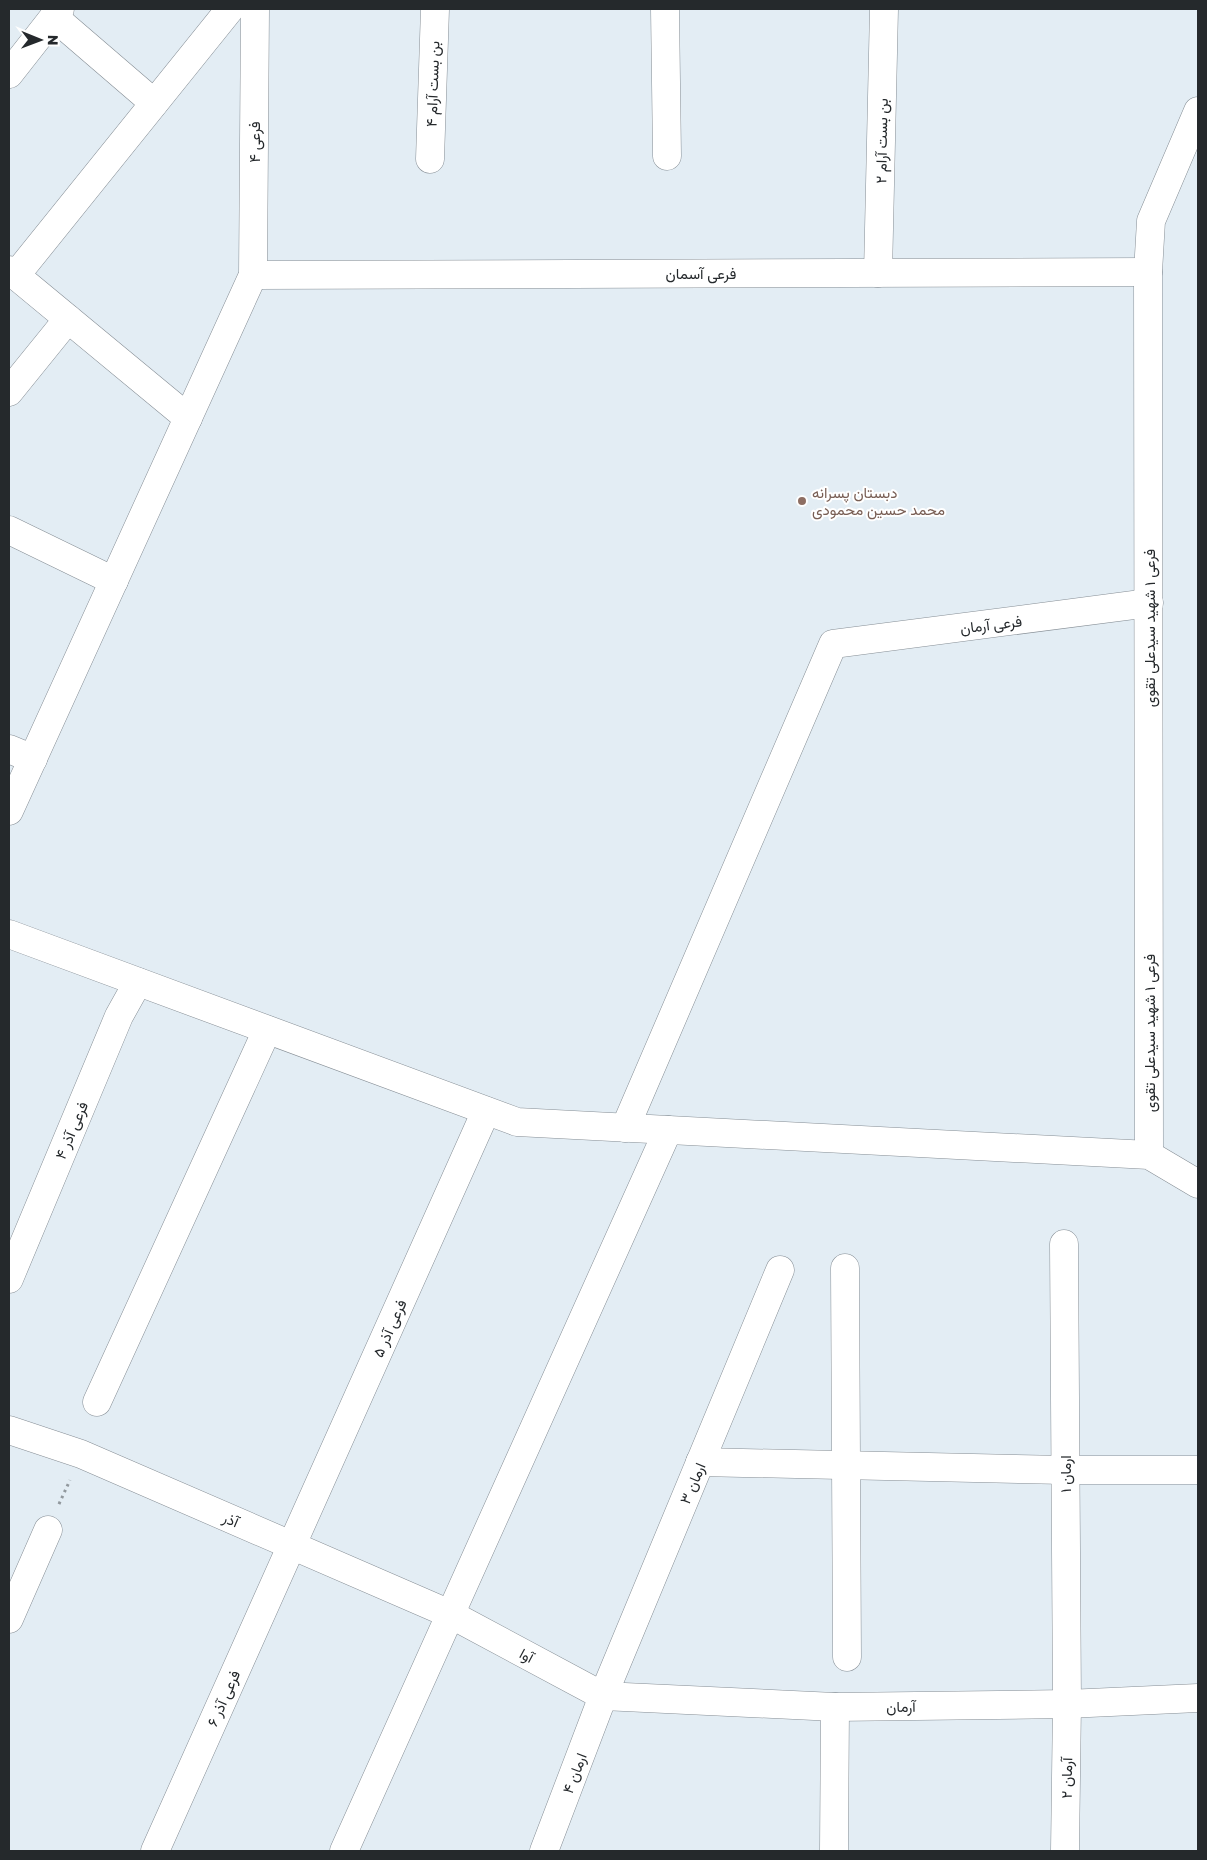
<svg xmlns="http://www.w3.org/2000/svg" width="1207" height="1860" viewBox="0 0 1207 1860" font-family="'Golos Text',Vazirmatn,sans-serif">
  <rect width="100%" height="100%" fill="#e3edf4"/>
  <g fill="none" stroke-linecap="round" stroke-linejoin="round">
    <!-- street casing -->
    <g stroke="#868e95" stroke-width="29">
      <g id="street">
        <path d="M665 9 667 156"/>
        <path d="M54 17 154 103"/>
        <path d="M9 74 60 9"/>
        <path d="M430 159 435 9"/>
        <path d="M9 270 188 418"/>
        <path d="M878 273 884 9"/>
        <path d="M16 275 230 9"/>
        <path d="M253 275 1148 272"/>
        <path d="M9 392 68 319"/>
        <path d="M9 530 114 581"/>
        <path d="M9 749 33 759"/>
        <path d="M9 811 253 275 255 9"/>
        <path d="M9 934 517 1122 1149 1155 1198 1184"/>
        <path d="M625 1128 833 644 1149 603"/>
        <path d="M1149 1155 1148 272 1151 221 1198 111"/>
        <path d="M1064 1244 1067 1704 1065 1851"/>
        <path d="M845 1268 847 1657"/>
        <path d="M9 1279 119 1016 138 982"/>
        <path d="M97 1402 267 1030"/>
        <path d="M9 1430 81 1454 450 1614 603 1696 835 1707 1067 1704 1198 1698"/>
        <path d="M700 1462 1065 1470H1198"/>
        <path d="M9 1619 48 1530"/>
        <path d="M155 1851 486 1111"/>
        <path d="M344 1851 668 1130"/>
        <path d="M544 1851 603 1696 780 1270"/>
        <path d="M834 1851 835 1707"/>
      </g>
    </g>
    <!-- path -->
    <path stroke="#91989d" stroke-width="3" stroke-dasharray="2.5 4" stroke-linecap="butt" d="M59 1504 70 1480"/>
    <!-- street -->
    <use href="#street" stroke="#fff" stroke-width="28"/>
  </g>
  <!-- markers -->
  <circle fill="#8d6e63" stroke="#fff" stroke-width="2" cx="802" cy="501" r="5"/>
  <g text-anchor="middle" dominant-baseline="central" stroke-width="4" stroke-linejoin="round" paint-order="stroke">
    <!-- street labels -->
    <g font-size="15" fill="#25292c" stroke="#fff">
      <text transform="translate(432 84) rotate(-88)">بن بست آرام ۴</text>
      <text transform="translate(881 141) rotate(-89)">بن بست آرام ۲</text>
      <text transform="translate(254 142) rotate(-90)">فرعی ۴</text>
      <text x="701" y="273">فرعی آسمان</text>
      <text transform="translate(991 624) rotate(-7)">فرعی آرمان</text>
      <text transform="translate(1149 628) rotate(-90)">فرعی ۱ شهید سیدعلی تقوی</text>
      <text transform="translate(1149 1033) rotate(-90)">فرعی ۱ شهید سیدعلی تقوی</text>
      <text transform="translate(71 1130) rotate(-67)">فرعی آذر ۴</text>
      <text transform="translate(389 1328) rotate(-66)">فرعی آذر ۵</text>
      <text transform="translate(1065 1474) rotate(-90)">ارمان ۱</text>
      <text transform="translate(692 1483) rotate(-67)">ارمان ۳</text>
      <text transform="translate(231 1519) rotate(23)">آذر</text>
      <text transform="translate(527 1655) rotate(28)">آوا</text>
      <text transform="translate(223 1698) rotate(-66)">فرعی آذر ۶</text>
      <text transform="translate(901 1706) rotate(-1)">آرمان</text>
      <text transform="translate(574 1773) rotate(-69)">ارمان ۴</text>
      <text transform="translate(1066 1778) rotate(-89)">آرمان ۲</text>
    </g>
    <!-- education labels -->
    <g font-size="15" fill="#785e54" stroke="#fff" text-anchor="start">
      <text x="812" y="492">دبستان پسرانه<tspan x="812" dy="17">محمد حسین محمودی</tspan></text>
    </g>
  </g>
  <!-- border -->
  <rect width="1207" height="1860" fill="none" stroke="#25292c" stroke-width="20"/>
  <!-- north arrow -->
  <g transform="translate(40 40) rotate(91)" stroke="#ffffff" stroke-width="4" paint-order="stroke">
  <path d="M0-4L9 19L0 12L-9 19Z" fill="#25292c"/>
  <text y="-8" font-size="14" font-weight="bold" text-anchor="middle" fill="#25292c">N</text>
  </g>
</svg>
